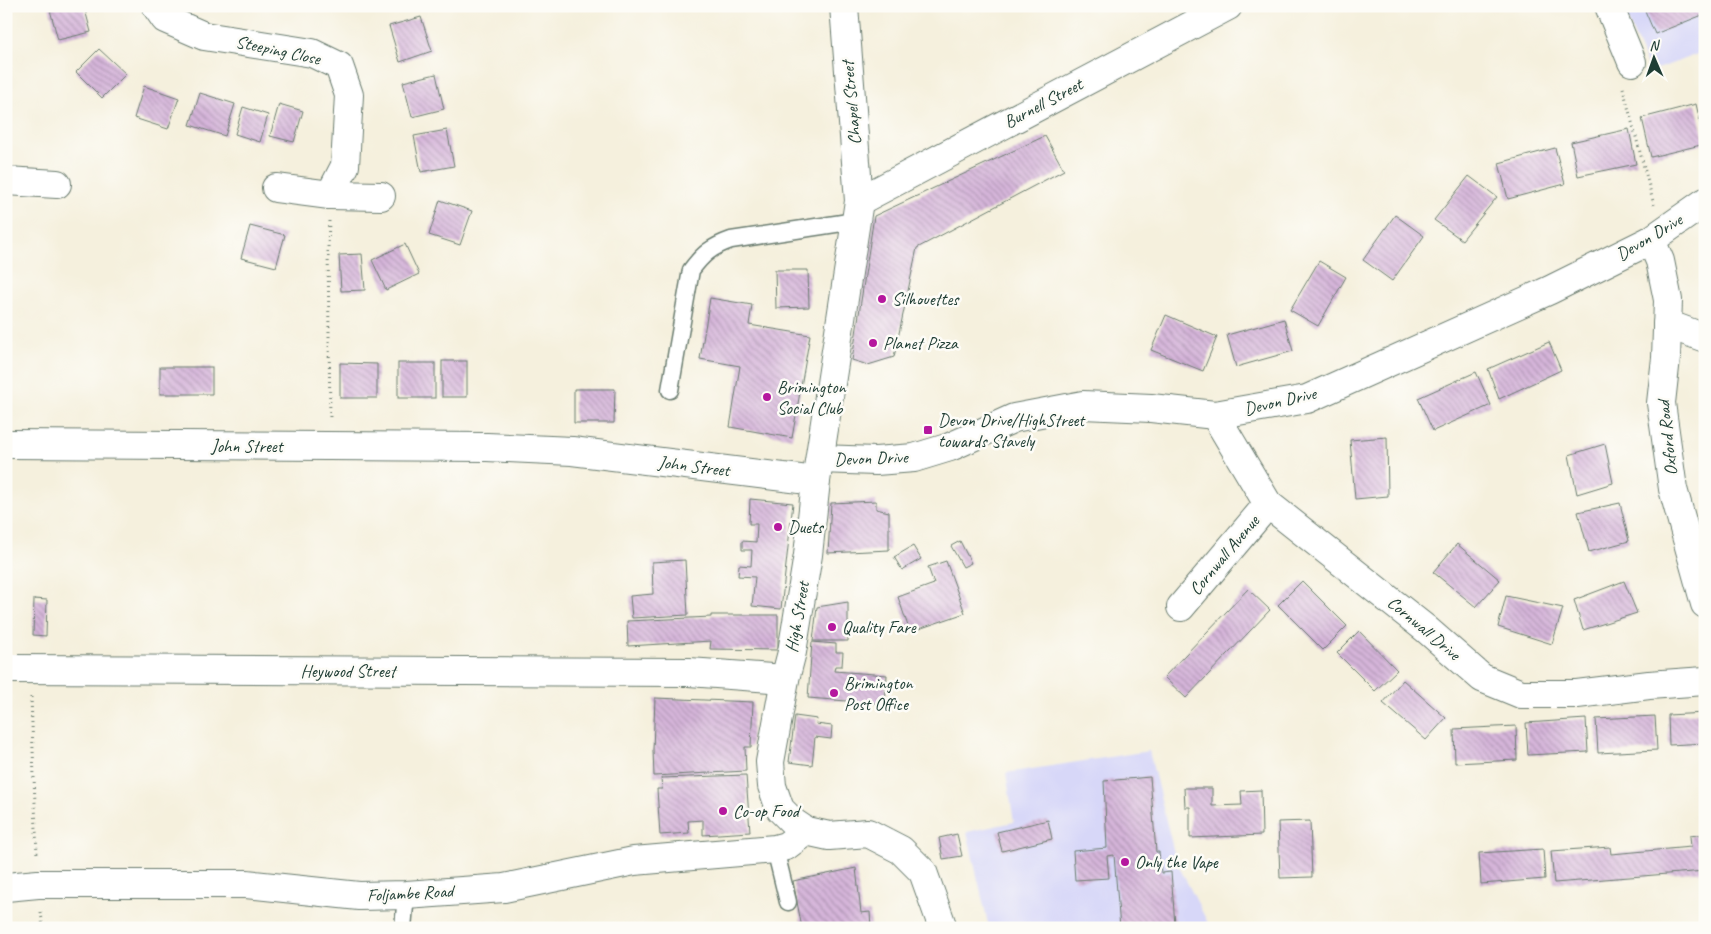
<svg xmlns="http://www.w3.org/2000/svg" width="1711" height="934" viewBox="0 0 1711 934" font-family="Caveat,sans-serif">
  <defs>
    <pattern id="building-back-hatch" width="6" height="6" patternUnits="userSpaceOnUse" patternTransform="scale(1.25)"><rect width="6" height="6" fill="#d6b5da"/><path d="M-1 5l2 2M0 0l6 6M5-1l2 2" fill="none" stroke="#ad94b2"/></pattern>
  </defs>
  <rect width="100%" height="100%" fill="#fdfcf7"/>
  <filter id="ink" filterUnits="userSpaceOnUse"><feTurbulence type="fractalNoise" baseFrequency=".02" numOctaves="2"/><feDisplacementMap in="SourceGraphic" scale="10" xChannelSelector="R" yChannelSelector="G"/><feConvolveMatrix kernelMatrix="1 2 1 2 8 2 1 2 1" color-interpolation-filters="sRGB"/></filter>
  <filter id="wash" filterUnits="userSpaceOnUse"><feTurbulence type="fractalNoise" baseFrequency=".0096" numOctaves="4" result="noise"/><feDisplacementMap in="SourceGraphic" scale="20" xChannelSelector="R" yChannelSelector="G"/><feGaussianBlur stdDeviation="1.12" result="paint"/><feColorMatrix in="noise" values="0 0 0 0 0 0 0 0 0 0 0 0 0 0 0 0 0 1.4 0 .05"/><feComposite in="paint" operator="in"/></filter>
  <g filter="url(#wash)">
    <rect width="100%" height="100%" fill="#f5f0dd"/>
    <!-- built -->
    <g fill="#d7d7f8">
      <path d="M1622 6H1705V51L1650 72Z"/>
      <path d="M1149 751 1176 861 1208 923 1162 928H989L967 832 1014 822 1006 773Z"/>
    </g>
    <g id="blocks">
      <!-- building -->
      <g fill="url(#building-back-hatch)">
        <path d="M49 6H84L91 32 58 40Z"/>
        <path d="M1643 6H1705V14L1655 34Z"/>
        <path d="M421 17 432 51 400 62 389 26Z"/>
        <path d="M99 49 126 74 102 98 76 72Z"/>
        <path d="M436 74 444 109 412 117 403 82Z"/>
        <path d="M144 86 179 98 168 129 134 118Z"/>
        <path d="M200 93 235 104 225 136 190 125Z"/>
        <path d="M279 104 303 111 294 142 270 136Z"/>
        <path d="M1696 104 1705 144 1651 157 1642 118Z"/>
        <path d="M243 107 268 115 260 142 235 134Z"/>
        <path d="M1629 129 1636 164 1578 176 1571 142Z"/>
        <path d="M447 130 454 166 421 172 414 136Z"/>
        <path d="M1045 136 1064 170 917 248 894 357 868 365 852 360 874 216Z"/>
        <path d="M1555 148 1565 184 1508 199 1499 163Z"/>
        <path d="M1469 176 1497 197 1462 240 1434 220Z"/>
        <path d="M440 200 472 211 460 245 429 235Z"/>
        <path d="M1395 215 1424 236 1392 281 1363 260Z"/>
        <path d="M250 226 285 235 276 267 241 258Z"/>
        <path d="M405 244 419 274 386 290 372 260Z"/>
        <path d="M362 254 365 290 341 291 339 255Z"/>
        <path d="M1319 261 1346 277 1318 326 1290 310Z"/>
        <path d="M775 270H808L809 307 776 308Z"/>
        <path d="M710 298 752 305 749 325 810 335 792 438 730 427 740 366 700 359Z"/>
        <path d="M1166 315 1217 337 1203 371 1151 350Z"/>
        <path d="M1284 319 1293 351 1236 367 1227 335Z"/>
        <path d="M1549 342 1561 370 1499 399 1488 369Z"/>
        <rect x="442" y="361" width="25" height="36"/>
        <path d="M340 363 377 364V398H340Z"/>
        <rect x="398" y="363" width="37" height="35"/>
        <rect x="160" y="367" width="52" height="27"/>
        <path d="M1476 372 1491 405 1433 431 1418 398Z"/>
        <path d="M574 389H615L614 423H574Z"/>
        <path d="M1387 437 1388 496 1355 499 1350 440Z"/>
        <path d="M1605 444 1613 483 1577 494 1569 455Z"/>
        <path d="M750 499 793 503 781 609 752 606 755 577 738 576 739 565 751 566 752 550H742V541L756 542 757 524H749Z"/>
        <path d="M876 501V509L889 512V550L828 553 831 503Z"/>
        <path d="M1620 503 1629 541 1589 552 1578 512Z"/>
        <path d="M960 541 971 563 963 567 951 546Z"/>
        <path d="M1457 544 1500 580 1476 607 1433 572Z"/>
        <path d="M913 546 921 559 902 570 894 557Z"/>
        <path d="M685 560 688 615 632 618 630 596 653 594 652 562Z"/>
        <path d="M946 561 965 613 910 632 898 597 934 584 928 567Z"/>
        <path d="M1302 581 1347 626 1323 650 1278 605Z"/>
        <path d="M1624 581 1637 613 1583 630 1574 600Z"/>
        <path d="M1248 589 1270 610 1186 698 1164 677Z"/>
        <path d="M1506 596 1563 608 1552 644 1498 627Z"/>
        <path d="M34 599 47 600 46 636 33 635Z"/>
        <path d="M848 602V641H813L817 607Z"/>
        <path d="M711 615H778V650L710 649 711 641 628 646 627 621 711 617Z"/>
        <path d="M1359 631 1397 670 1375 691 1337 653Z"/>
        <path d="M812 642 836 644V652H843L842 666H835L834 671 887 675 885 704 808 698Z"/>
        <path d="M1403 680 1446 718 1426 740 1383 703Z"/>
        <path d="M655 698 753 702 751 747H745L746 771 654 776 653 750Z"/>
        <path d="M1705 713V743L1669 745 1668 715Z"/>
        <path d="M795 716 817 719 816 724 832 726 831 739 815 737 812 765 789 762Z"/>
        <path d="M1655 716 1657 750 1598 753 1596 719Z"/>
        <path d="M1586 719 1588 752 1528 755 1526 723Z"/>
        <path d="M1516 726 1517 760 1455 763 1454 729Z"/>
        <path d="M746 775 750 832 703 835V820L688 821 689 833 660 835 657 789H662L661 778Z"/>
        <path d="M1150 777 1156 852H1159L1161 873 1171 872 1175 925 1120 928 1114 855 1107 856 1109 878 1075 880 1073 851 1107 848 1104 781Z"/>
        <path d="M1184 788H1212V806L1242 805 1241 791 1261 790 1262 835 1190 838V807H1185Z"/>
        <path d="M1048 820 1052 839 1002 851 997 832Z"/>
        <path d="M1310 821 1312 877 1280 878 1278 822Z"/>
        <path d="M957 834 962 856 943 859 939 838Z"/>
        <path d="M1705 834V871L1554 883 1551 851 1610 847 1611 854 1691 847 1690 836Z"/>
        <path d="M1543 849 1545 879 1481 884 1479 853Z"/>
        <path d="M856 868 861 913 870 912 871 928H802L793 881Z"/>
      </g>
    </g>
  </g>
  <g filter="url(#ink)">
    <use href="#blocks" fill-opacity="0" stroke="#6a7c6f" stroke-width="1"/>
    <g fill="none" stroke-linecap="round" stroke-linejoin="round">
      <!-- lane casing -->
      <g stroke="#6a7c6f" stroke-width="19">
        <g id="lane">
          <path d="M670 390 691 270C703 254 711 247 731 240L855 221"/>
          <path d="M775 849 788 902"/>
          <path d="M403 928 406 895"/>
        </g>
      </g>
      <!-- street casing -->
      <g stroke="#6a7c6f" stroke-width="30">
        <g id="street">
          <path d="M156 6 165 19 204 36 312 53 339 66 349 95 345 166 330 195 276 188"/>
          <path d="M1609 6 1632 62"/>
          <path d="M6 181 57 184"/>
          <path d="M330 195 381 196"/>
          <path d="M859 201 1228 6"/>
          <path d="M1651 240 1660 261 1668 300 1666 358 1661 403 1673 489 1705 604"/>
          <path d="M1667 324 1705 338"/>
          <path d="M1215 415 1268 504 1426 629 1482 678 1521 694H1577L1649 685 1705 681"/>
          <path d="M6 444 487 447 572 451 816 481"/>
          <path d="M820 459 876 461 914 458 950 447 1014 418 1083 405 1151 408 1215 415 1307 399 1550 290 1651 240 1705 202"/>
          <path d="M1181 607 1268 504"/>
          <path d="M6 669 689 672 785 679"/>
          <path d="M6 887 38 884H246L359 896 406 895 504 888 634 861 775 849 786 846 806 831"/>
        </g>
      </g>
      <!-- secondary casing -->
      <g stroke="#6a7c6f" stroke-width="30">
        <path id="secondary" d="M844 6 859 201 816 481 808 555 792 652 785 679 770 762 772 786 780 809 794 823 806 831 829 836 868 833 901 850 923 872 943 928"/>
      </g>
      <!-- path -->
      <g stroke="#6a7c6f" stroke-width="3" stroke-dasharray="1 4" stroke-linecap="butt">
        <path d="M1623 88 1654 205"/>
        <path d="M329 221 328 248 330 420"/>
        <path d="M31 697 37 856"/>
        <path d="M41 912 43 928"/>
      </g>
      <!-- lane -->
      <use href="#lane" stroke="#fff" stroke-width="16"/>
      <!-- street -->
      <use href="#street" stroke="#fff" stroke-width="28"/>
      <!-- secondary -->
      <use href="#secondary" stroke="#fff" stroke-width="28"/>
    </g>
  </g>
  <!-- markers -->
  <g fill="#b5179e" stroke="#fdfcf7" stroke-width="2">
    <circle cx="882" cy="299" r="5"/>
    <circle cx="873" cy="343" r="5"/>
    <circle cx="767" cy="397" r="5"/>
    <rect x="923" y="425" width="10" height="10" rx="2.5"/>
    <circle cx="778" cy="527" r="5"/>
    <circle cx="832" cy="627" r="5"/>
    <circle cx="834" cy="693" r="5"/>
    <circle cx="723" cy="811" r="5"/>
    <circle cx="1125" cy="862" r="5"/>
  </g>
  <g text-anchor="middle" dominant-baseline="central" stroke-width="5" stroke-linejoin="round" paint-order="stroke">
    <!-- street labels -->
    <g font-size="18" fill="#1f3d34" stroke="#fdfcf7">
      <text transform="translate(278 50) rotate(12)">Steeping Close</text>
      <text transform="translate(851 103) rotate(-95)">Chapel Street</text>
      <text transform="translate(1043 103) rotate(-28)">Burnell Street</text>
      <text transform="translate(1649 237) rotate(-31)">Devon Drive</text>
      <text transform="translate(1280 401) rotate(-13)">Devon Drive</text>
      <text transform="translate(1667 438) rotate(-96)">Oxford Road</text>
      <text x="247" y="446">John Street</text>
      <text transform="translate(871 458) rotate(-2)">Devon Drive</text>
      <text transform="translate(694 466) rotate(7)">John Street</text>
      <text transform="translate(1224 555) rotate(-50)">Cornwall Avenue</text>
      <text transform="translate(797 617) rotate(-80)">High Street</text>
      <text transform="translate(1424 628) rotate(40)">Cornwall Drive</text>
      <text x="348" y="671">Heywood Street</text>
      <text transform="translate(410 893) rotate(-3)">Foljambe Road</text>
    </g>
    <!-- poi labels -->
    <g font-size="18" fill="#1f3d34" stroke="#fdfcf7" text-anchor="start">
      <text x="892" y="299">Silhouettes</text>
      <text x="883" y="343">Planet Pizza</text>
      <text x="777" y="387">Brimington<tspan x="777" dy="21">Social Club</tspan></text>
      <text x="938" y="420">Devon Drive/HighStreet<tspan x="938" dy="21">towards Stavely</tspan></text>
      <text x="788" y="527">Duets</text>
      <text x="842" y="627">Quality Fare</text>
      <text x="844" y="683">Brimington<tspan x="844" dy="21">Post Office</tspan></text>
      <text x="733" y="811">Co-op Food</text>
      <text x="1135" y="862">Only the Vape</text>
    </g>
  </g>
  <!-- margin -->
  <rect width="1711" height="934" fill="none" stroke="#fdfcf7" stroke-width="25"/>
  <!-- north arrow -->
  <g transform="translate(1654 58) rotate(358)" stroke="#fdfcf7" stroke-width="4" paint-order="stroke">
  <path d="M0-4L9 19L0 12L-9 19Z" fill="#1f3d34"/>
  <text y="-8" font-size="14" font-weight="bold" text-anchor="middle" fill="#1f3d34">N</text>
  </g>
</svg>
